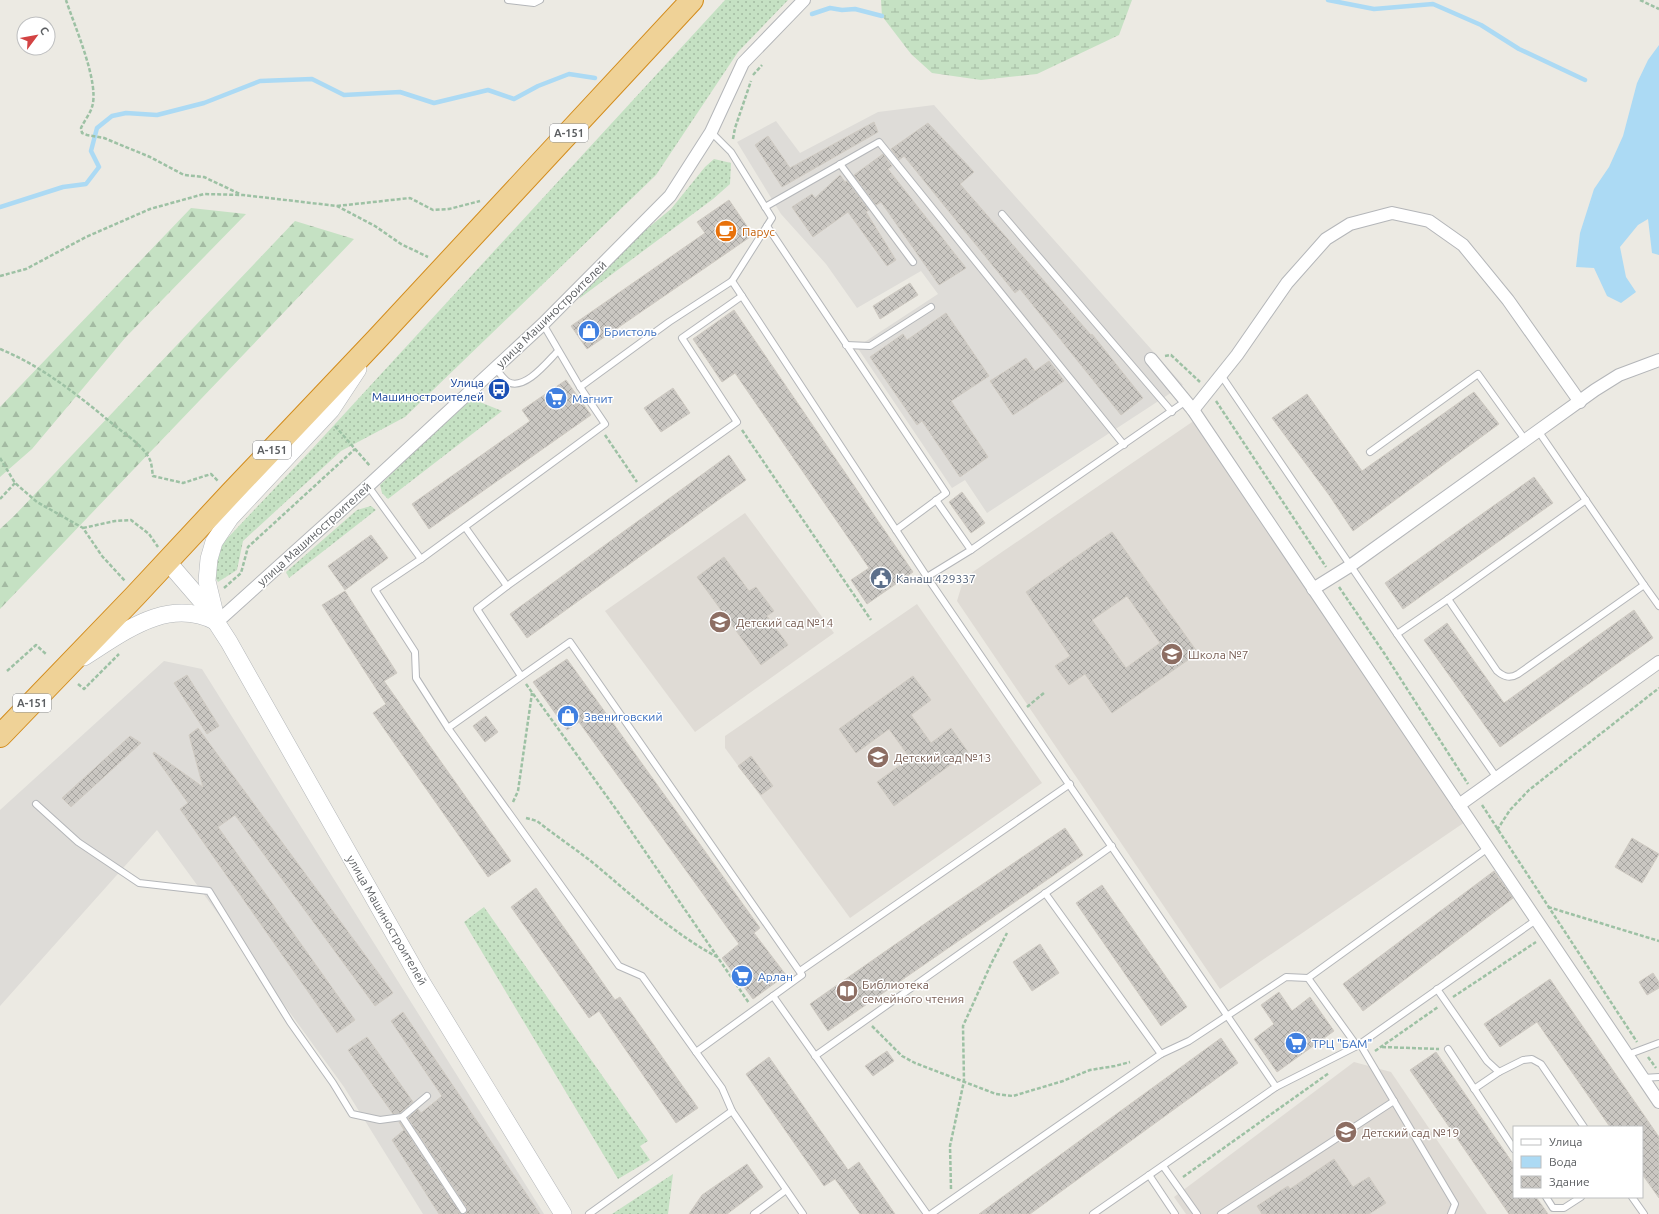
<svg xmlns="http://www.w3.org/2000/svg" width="1659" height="1214" viewBox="0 0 1659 1214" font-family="Ubuntu,sans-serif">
  <defs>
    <pattern id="grass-dots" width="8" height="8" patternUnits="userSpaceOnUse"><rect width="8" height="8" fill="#c5e1c3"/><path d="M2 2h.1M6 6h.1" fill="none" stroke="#a3baa2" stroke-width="1.8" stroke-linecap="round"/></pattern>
    <pattern id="forest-firs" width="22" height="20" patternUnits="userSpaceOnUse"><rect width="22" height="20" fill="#c5e1c3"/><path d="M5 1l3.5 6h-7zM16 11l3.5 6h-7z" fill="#a3baa2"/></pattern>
    <pattern id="wetland-marsh" width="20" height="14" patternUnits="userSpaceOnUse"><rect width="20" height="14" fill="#c5e1c3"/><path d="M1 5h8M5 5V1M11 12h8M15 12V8" fill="none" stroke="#a3baa2"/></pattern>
    <pattern id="building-cross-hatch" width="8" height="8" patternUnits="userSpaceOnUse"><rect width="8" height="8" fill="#cac7c2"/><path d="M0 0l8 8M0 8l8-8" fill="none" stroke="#a7a5a1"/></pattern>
  </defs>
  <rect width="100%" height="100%" fill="#eceae3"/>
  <!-- industrial -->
  <g fill="#dedcd8">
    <path d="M934 105 1183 385 987 513 965 480 952 488 857 347 938 294 921 271 857 308 826 264 781 214 737 142 776 121 800 153 878 112Z"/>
    <path d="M164 661 202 669 544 1214H423L344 1087 157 830 0 1006V810Z"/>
  </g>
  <!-- education -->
  <g fill="#dfdbd5">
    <path d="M1195 420 1465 822 1220 989 957 601 964 578Z"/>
    <path d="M745 513 834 633 695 732 605 611Z"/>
    <path d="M917 604 1042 783 850 918 725 748V736Z"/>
    <path d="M1354 1062 1391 1072 1487 1214H1186L1174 1197Z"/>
  </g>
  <!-- grass -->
  <g fill="url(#grass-dots)">
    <path d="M725 0H788L738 52 656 175 405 417 341 451 243 541 237 570 218 582 215 577 220 546 313 448Z"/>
    <path d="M714 159 731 163 730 184 713 199 580 298V292L637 237 671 209 705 167Z"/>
    <path d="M470 398 502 411 388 499 382 493 380 485Z"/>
    <path d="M371 506 376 510 289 578 286 572 357 510Z"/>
    <path d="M484 907 648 1141 640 1146 650 1160 618 1179 464 922Z"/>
    <path d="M673 1174 668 1214H612Z"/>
  </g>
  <!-- forest -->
  <g fill="url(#forest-firs)">
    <path d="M191 208 246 214 125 338 32 449 0 477V407Z"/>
    <path d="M295 221 354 239 0 609V529L14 516Z"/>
  </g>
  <!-- wetland -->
  <path fill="url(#wetland-marsh)" d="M881 0H1132L1119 35 1037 74 981 80 932 73 911 54 882 16Z"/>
  <!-- water -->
  <path fill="#acdaf4" d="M1659 45V255L1652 253 1648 219 1638 225 1620 247 1626 277 1636 292 1621 303 1607 296 1594 268 1576 267 1580 233 1594 189 1609 167 1623 136 1637 83 1648 60Z"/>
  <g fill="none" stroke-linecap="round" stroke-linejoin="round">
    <!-- stream -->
    <g stroke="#acdaf4" stroke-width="4.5">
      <path d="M1328 0 1374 9 1433 4 1481 25 1519 49 1585 80"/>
      <path d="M812 14 830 8 842 10 855 9 882 16"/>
      <path d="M0 207 63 187 86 184 99 167 91 151 97 128 112 116 126 113 157 115 204 103 260 81 312 79 344 95 400 92 434 103 488 90 514 99 538 86 569 74 595 78"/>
    </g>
  </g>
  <!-- building -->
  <g fill="url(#building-cross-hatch)" stroke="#d0cbc3" fill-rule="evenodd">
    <path d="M874 122 878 132 782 187 755 145 768 136 790 168Z"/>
    <path d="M928 123 974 172 960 184 1091 335 1092 334 1143 398 1121 415 1020 289 1015 293 904 156 899 160 891 149Z"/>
    <path d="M883 154 892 166 888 169 966 268 939 285 881 202 876 205 854 175Z"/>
    <path d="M840 175 845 182 847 181 869 210 866 212 896 260 887 266 848 212 813 237 792 207 812 194 815 198Z"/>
    <path d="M729 200 753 235 587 349 571 326 705 233 697 222Z"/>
    <path d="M910 283 918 295 880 319 873 306Z"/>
    <path d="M734 310 913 572 867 604 851 580 869 568 735 373 722 382 693 339Z"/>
    <path d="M946 313 989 376 951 401 988 457 960 477 922 421 917 425 870 357 903 334 907 340Z"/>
    <path d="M1026 358 1035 371 1049 361 1064 381 1013 415 990 381Z"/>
    <path d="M566 380 591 415 429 529 412 504 530 421 522 410Z"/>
    <path d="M673 388 690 413 661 432 644 408Z"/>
    <path d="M1474 392 1499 424 1353 531 1329 495 1272 418 1307 394 1362 471Z"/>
    <path d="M729 455 746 480 527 638 510 614Z"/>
    <path d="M1534 477 1553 503 1403 609 1385 583Z"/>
    <path d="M962 492 985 523 971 533 949 502Z"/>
    <path d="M1112 532 1198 653 1112 713 1085 674 1069 685 1055 666 1070 656 1026 592ZM1127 596 1160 643 1126 668 1092 620Z"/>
    <path d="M371 535 388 558 345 590 328 566Z"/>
    <path d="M724 557 749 591 756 587 774 611 767 616 788 645 761 665 697 577Z"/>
    <path d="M345 591 397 673 384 681 511 861 488 877 373 713 386 704 322 605Z"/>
    <path d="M1634 610 1653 638 1500 747 1424 640 1447 623 1504 703Z"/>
    <path d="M567 659 760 928 754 933 786 975 753 999 722 958 739 944 579 722 567 730 533 682Z"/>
    <path d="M187 675 219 726 207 734 174 683Z"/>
    <path d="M913 676 931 700 911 715 931 743 951 728 968 752 894 806 877 782 910 758 889 729 856 753 839 729Z"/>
    <path d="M486 716 498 732 485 742 473 726Z"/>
    <path d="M198 728 393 993 375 1006 235 815 218 827 355 1020 337 1033 180 809 188 803 153 754 154 752 203 787 189 735Z"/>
    <path d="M130 736 141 743 71 807 62 798Z"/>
    <path d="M751 756 773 786 761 795 738 766Z"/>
    <path d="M1065 828 1083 855 828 1031 810 1004 933 918Z"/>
    <path d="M1632 838 1659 854 1642 883 1615 867Z"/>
    <path d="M1494 871 1513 898 1363 1011 1343 984Z"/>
    <path d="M1102 885 1187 1007 1161 1026 1076 903Z"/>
    <path d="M536 888 615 1000 620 997 698 1108 676 1123 599 1011 589 1018 511 907Z"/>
    <path d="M1040 944 1059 973 1032 991 1013 962Z"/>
    <path d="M1653 973 1659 982V988L1647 995 1639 982Z"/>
    <path d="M1550 979 1659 1137V1198L1642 1174V1127H1610L1537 1022 1500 1047 1484 1024Z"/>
    <path d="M1279 992 1292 1011 1310 997 1334 1031 1277 1072 1254 1039 1274 1024 1261 1005Z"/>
    <path d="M403 1012 540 1214H465L467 1212V1208L408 1118 418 1109 421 1113 442 1096 391 1021Z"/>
    <path d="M367 1037 413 1102 400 1113 393 1114 348 1050Z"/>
    <path d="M1221 1038 1238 1063 1030 1214H979Z"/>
    <path d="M887 1051 894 1061 873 1076 865 1066Z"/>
    <path d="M1436 1052 1514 1165V1197H1536L1548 1214H1509L1410 1070Z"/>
    <path d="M769 1057 848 1170 859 1162 895 1214H860L835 1179 824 1186 746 1074Z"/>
    <path d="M399 1122H400L461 1214H439L392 1140 404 1130Z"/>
    <path d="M1334 1159 1353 1187 1369 1177 1386 1203 1369 1214H1262L1257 1206 1288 1186 1290 1189Z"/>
    <path d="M747 1164 763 1187 727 1214H689L702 1195Z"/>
  </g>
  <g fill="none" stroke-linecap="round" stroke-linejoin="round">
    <!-- lane casing -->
    <g stroke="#b4b6b9" stroke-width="8">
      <g id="lane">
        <path d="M508 0 534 3 540 0"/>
        <path d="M711 132 731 152 772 218 732 281 927 577 1276 1087"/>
        <path d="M840 164 913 262"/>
        <path d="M765 207 879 142 1124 445"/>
        <path d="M1002 214 1172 412"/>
        <path d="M767 226 946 493 896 530"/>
        <path d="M846 345 870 346 931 307"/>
        <path d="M495 368C499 372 503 379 508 382 525 391 548 361 558 351"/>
        <path d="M1221 375 1397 634"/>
        <path d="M580 387 669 322 732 281"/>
        <path d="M1539 432 1644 585"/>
        <path d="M1370 452 1478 374 1526 441"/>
        <path d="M368 486 421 559 375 590 415 652 416 678 448 728 570 642 802 975 696 1052 722 1088 732 1111 589 1214"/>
        <path d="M936 500 971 550 1186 401"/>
        <path d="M465 527 507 586 737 422 682 338 742 296"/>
        <path d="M421 559 605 424 580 387 543 324"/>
        <path d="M927 577 971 550"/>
        <path d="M507 586 477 609 521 676"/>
        <path d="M1448 599 1586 500"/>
        <path d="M448 728 619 966 642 976 696 1052"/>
        <path d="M1497 778 1397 634 1448 599 1497 671C1504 677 1510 679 1518 674L1644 585 1659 606"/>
        <path d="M36 804 78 842 139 883 209 891 290 1022 333 1083 352 1114 380 1120 402 1117 427 1096"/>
        <path d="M1045 893 1161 1054"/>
        <path d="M800 971 1070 784"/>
        <path d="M1437 989 1487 1061 1499 1072 1523 1060 1532 1059 1541 1064 1584 1127"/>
        <path d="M773 996 927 1214"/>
        <path d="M1360 1044 1455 1204 1451 1214"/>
        <path d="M1357 1046 1308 978 1488 848"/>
        <path d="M1448 1049 1514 1149"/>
        <path d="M1627 1055 1659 1043"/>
        <path d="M815 1056 1112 846"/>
        <path d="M1643 1078 1659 1077"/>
        <path d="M1474 1089 1499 1072"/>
        <path d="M732 1111 803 1214"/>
        <path d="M402 1117 463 1210"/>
        <path d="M1163 1166 1197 1214"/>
        <path d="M1149 1175 1175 1214"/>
        <path d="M1546 1197 1553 1208H1564L1581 1197"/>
        <path d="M1632 1197 1644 1214"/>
        <path d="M754 1214 786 1190"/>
        <path d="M931 1214 1161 1054 1189 1041 1286 977 1308 978"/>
        <path d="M1093 1214 1276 1087 1357 1046 1536 920"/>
        <path d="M1221 1214 1394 1101"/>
      </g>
    </g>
    <!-- street casing -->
    <g stroke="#b4b6b9" stroke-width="14">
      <g id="street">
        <path d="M1151 359 1193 410 1659 1102"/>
        <path d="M1193 410 1237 355 1287 283 1326 239 1350 224 1392 213 1429 221 1463 245 1508 300 1580 402"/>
        <path d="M1313 589 1350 566 1595 390 1619 375 1659 360"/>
        <path d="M217 622 368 486 543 324 670 196 711 132 743 63 804 0"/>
        <path d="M1459 805 1659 662"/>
      </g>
    </g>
    <!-- secondary casing -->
    <g stroke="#b3b6b9" stroke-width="18">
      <g id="secondary">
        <path d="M167 561 205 605 229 642 422 983 563 1214"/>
        <path d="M215 614 207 581 209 559 214 542 230 518 331 410 358 369"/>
        <path d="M84 657C124 632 168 596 217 622"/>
      </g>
    </g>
    <!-- highway casing -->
    <g stroke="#d38c1c" stroke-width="24">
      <path id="highway" d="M0 736 135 596 231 493 377 339 692 0"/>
    </g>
    <!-- path -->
    <g stroke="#9dc1a4" stroke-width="2.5" stroke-dasharray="4 2" stroke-linecap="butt">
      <path d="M66 0C74 25 100 83 92 107 90 114 84 121 81 128L82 133 87 135 104 138 150 157 184 175 204 177 240 194"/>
      <path d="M1640 0 1659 9"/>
      <path d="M753 75 762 65"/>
      <path d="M733 139 735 128 751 81"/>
      <path d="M337 206 410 198 433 210 449 209 480 201"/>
      <path d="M0 276 26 269 86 237 150 209 204 194 243 195 337 206 375 226 401 244 428 257"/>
      <path d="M0 349C42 366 79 396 114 425 125 434 142 445 149 458 152 463 152 471 153 476L183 483 211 474 218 481"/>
      <path d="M1165 356 1171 355 1200 382"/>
      <path d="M1216 401 1326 567"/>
      <path d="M335 426 370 466"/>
      <path d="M742 430 871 620"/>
      <path d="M605 435 637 482"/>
      <path d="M0 458 15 483 37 502 83 528 102 556 125 581"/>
      <path d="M0 499 15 483"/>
      <path d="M83 528 115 521 131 520 149 534 158 547"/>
      <path d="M1339 587 1384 653 1468 784"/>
      <path d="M224 588 241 573 248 547 355 449"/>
      <path d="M7 671 36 645 46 654"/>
      <path d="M78 684 84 689 119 654"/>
      <path d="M526 684 618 812 749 1003"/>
      <path d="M1027 707 1045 692"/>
      <path d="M513 802 518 791 532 693"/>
      <path d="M1482 805 1637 1042"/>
      <path d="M526 818 537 821C557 837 579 851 598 867 636 899 673 933 717 957"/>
      <path d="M1497 830 1510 810 1529 790 1659 688"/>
      <path d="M1548 907 1659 941"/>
      <path d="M1453 997 1536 942"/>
      <path d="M872 1026 902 1056 915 1063 996 1094 1013 1096 1063 1081 1090 1070 1115 1066 1130 1062"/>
      <path d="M1382 1047 1439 1049"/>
      <path d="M1375 1051 1438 1007"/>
      <path d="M1648 1057 1656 1068"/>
      <path d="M1183 1177 1329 1073"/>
      <path d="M951 1189 950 1146 964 1081 963 1026 991 964 1007 933"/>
    </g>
    <!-- lane -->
    <use href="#lane" stroke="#fff" stroke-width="6"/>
    <!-- street -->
    <use href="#street" stroke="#fff" stroke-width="12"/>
    <!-- secondary -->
    <use href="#secondary" stroke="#fff" stroke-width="17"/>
    <!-- highway -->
    <use href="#highway" stroke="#efd297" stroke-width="22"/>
  </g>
  <!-- icons -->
  <defs>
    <g id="cafe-disc" transform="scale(1.15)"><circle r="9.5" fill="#e8710a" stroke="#fff"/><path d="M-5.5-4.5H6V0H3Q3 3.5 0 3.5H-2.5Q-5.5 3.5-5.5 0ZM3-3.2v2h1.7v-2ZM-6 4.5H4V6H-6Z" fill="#fff"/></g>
    <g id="shop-disc" transform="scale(1.15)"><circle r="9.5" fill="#3f7fe0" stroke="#fff"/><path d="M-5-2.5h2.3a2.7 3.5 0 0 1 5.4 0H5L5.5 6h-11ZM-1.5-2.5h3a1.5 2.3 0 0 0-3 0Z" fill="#fff"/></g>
    <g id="bus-disc" transform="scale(1.15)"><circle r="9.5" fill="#1a4fb4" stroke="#fff"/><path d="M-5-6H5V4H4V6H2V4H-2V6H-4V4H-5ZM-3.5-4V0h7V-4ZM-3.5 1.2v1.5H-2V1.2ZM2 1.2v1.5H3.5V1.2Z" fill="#fff"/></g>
    <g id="supermarket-disc" transform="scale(1.15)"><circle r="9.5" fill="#3f7fe0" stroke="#fff"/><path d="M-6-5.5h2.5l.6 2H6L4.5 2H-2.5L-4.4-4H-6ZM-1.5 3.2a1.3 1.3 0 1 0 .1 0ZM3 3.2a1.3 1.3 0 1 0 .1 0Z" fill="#fff"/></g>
    <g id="civic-disc" transform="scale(1.15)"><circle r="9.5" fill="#5c6f8a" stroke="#fff"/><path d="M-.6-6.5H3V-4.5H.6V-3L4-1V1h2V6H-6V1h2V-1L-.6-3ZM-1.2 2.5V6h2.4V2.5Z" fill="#fff"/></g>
    <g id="school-disc" transform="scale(1.15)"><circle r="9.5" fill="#8d6e63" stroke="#fff"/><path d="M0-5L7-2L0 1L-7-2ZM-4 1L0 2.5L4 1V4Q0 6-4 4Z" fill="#fff"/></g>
    <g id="library-disc" transform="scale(1.15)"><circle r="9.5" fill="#8d6e63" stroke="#fff"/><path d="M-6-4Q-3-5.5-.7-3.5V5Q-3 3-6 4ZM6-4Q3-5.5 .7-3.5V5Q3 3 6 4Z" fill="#fff"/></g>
  </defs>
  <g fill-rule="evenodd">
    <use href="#cafe-disc" x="726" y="231"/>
    <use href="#shop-disc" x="589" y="331"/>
    <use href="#bus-disc" x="499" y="389"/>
    <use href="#supermarket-disc" x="556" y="398"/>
    <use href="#civic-disc" x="881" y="578"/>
    <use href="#school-disc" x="720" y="622"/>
    <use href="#school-disc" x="1172" y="654"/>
    <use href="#shop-disc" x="568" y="716"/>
    <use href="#school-disc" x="878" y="757"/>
    <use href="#supermarket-disc" x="742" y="976"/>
    <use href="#library-disc" x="847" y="991"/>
    <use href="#supermarket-disc" x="1296" y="1043"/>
    <use href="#school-disc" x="1346" y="1132"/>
  </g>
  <g text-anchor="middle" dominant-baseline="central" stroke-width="3" stroke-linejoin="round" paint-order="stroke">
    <!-- shield labels -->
    <g fill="#fff" stroke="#8d8f91" stroke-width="1">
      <rect x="550" y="124" width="38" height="18" rx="3"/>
      <rect x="253" y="441" width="38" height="18" rx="3"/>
      <rect x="13" y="694" width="38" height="18" rx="3"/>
    </g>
    <g font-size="11" font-weight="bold" fill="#5c5f62">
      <text x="569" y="133">А-151</text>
      <text x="272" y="450">А-151</text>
      <text x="32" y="703">А-151</text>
    </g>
    <!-- food labels -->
    <g font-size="12" fill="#c56008" stroke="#fff" text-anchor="start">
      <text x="742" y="231">Парус</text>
    </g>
    <!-- street labels -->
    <g font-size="12" fill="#5c5f62" stroke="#fff">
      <text transform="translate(551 314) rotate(-44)">улица Машиностроителей</text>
      <text transform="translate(314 534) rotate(-42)">улица Машиностроителей</text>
      <text transform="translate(387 920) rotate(60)">улица Машиностроителей</text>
    </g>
    <!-- shop labels -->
    <g font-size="12" fill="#366cbe" stroke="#fff" text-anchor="start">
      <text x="604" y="331">Бристоль</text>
      <text x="572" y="398">Магнит</text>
      <text x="584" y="716">Звениговский</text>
      <text x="758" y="976">Арлан</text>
      <text x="1312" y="1043">ТРЦ "БАМ"</text>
    </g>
    <!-- transit labels -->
    <g font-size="12" fill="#164399" stroke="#fff" text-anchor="end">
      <text x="484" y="382">Улица<tspan x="484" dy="14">Машиностроителей</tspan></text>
    </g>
    <!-- service labels -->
    <g font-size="12" fill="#4e5e75" stroke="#fff" text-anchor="start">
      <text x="896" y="578">Канаш 429337</text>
    </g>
    <!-- education labels -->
    <g font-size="12" fill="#785e54" stroke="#fff" text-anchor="start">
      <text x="736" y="622">Детский сад №14</text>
      <text x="1188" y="654">Школа №7</text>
      <text x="894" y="757">Детский сад №13</text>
      <text x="862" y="984">Библиотека<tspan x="862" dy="14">семейного чтения</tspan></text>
      <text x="1362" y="1132">Детский сад №19</text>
    </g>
  </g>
  <!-- legend -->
  <rect x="1513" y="1126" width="130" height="72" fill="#ffffff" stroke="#bebfc0"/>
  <rect x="1521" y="1139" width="20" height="6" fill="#ffffff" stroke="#bebfc0"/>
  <text x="1549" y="1146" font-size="12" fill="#5c5f62">Улица</text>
  <rect x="1521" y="1156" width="20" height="12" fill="#acdaf4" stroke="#bebfc0"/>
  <text x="1549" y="1166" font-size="12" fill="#5c5f62">Вода</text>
  <rect x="1521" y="1176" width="20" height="12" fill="url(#building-cross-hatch)" stroke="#bebfc0"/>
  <text x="1549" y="1186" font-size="12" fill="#5c5f62">Здание</text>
  <!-- north arrow -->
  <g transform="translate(36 36) rotate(58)"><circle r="19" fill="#ffffff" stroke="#bebfc0"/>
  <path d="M0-3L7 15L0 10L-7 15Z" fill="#d34343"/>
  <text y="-6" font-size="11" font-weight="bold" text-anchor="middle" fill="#5c5f62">С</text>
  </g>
</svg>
